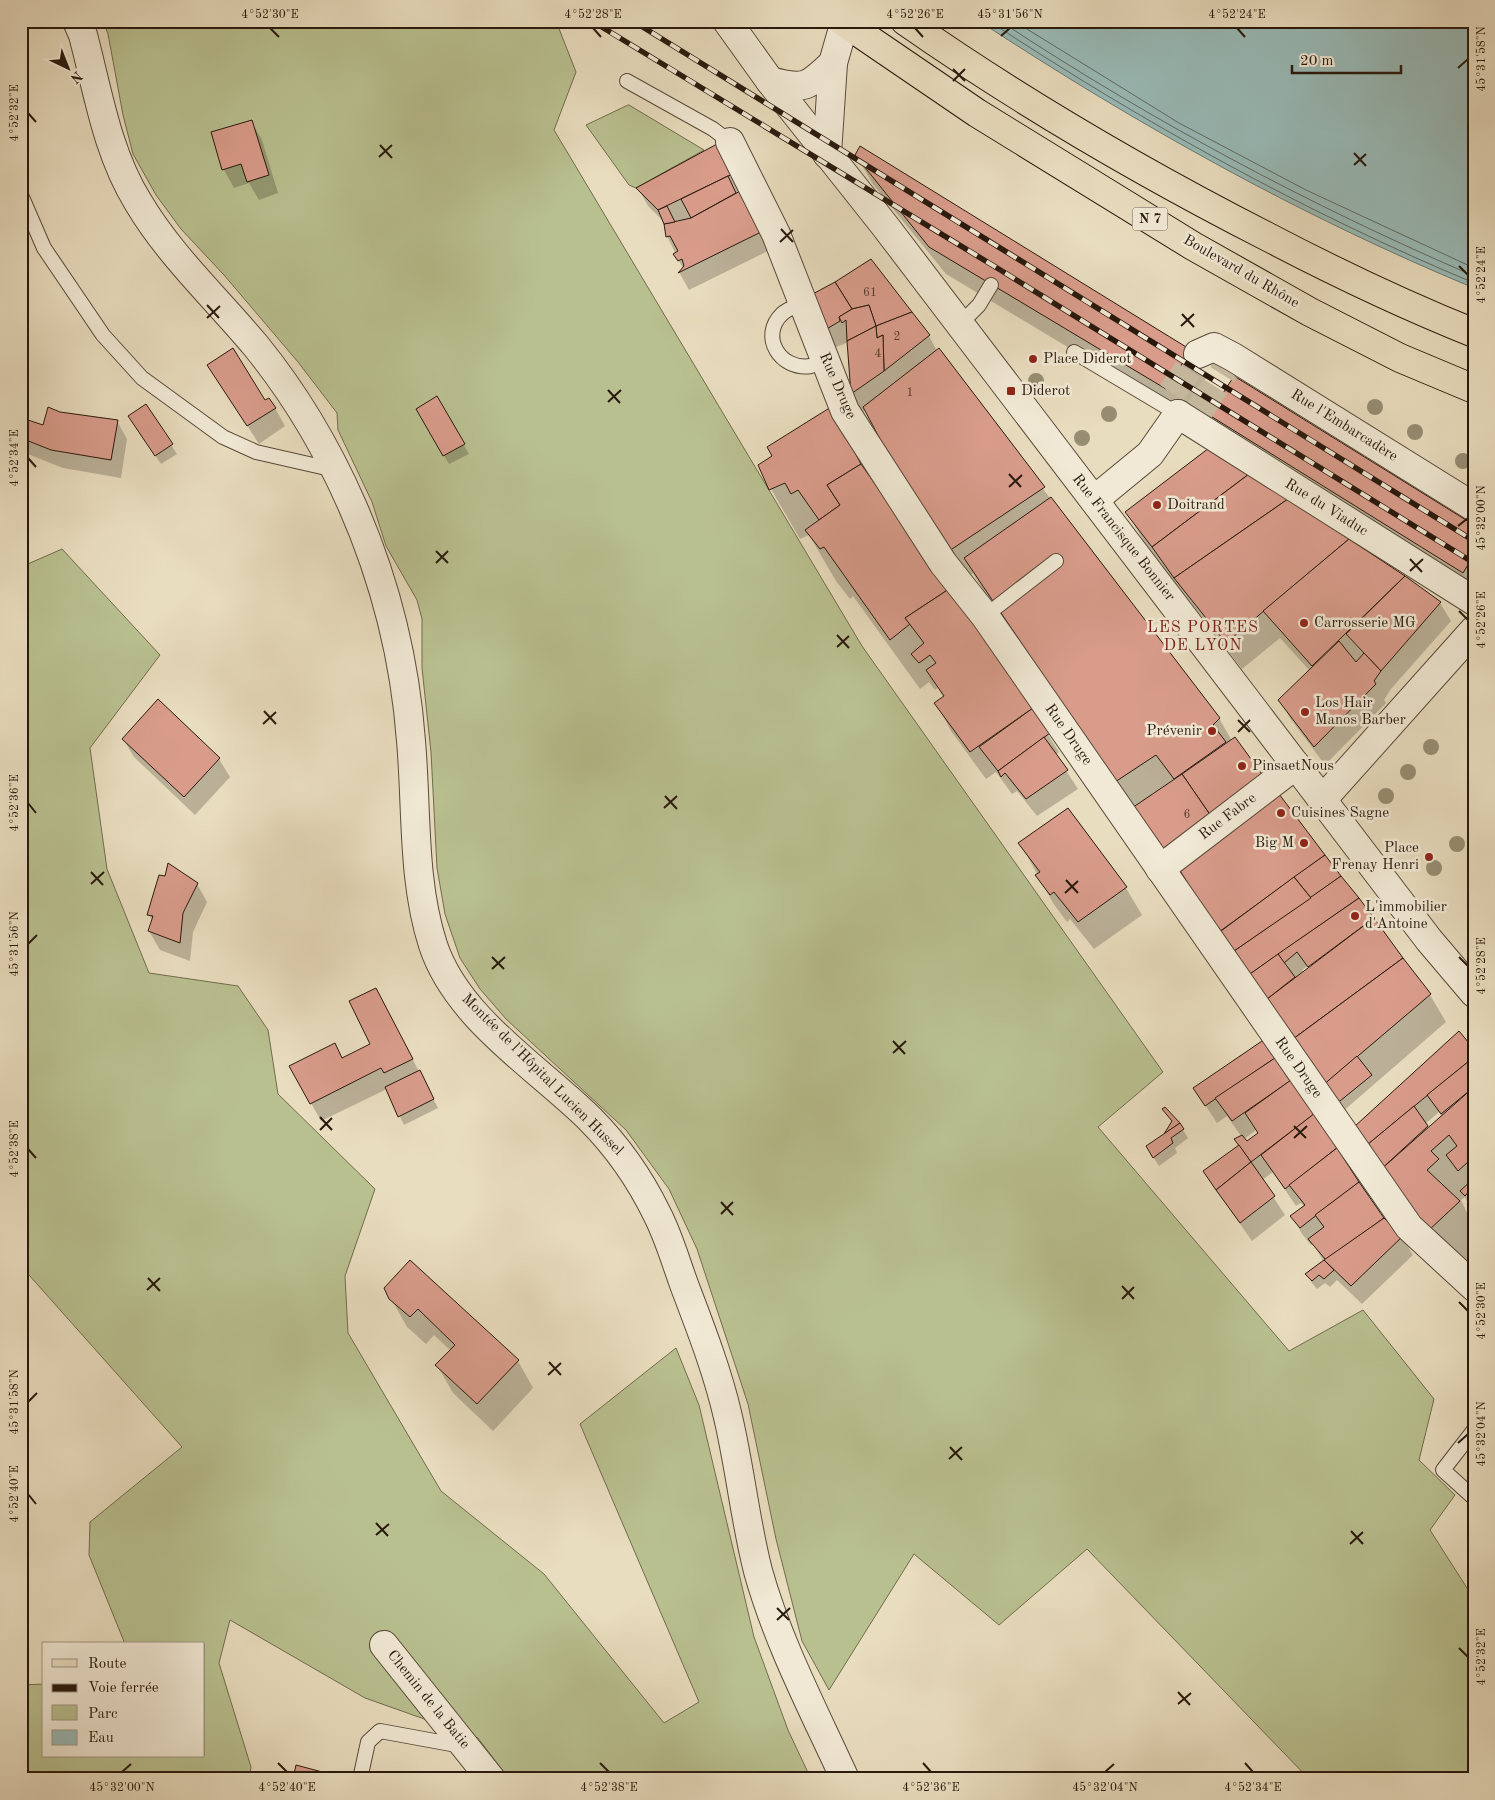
<svg xmlns="http://www.w3.org/2000/svg" width="1495" height="1800" viewBox="0 0 1495 1800" font-family="'Old Standard TT',serif">
  <rect width="100%" height="100%" fill="#e9ddbf"/>
  <filter id="stains"><feTurbulence type="fractalNoise" baseFrequency=".004" numOctaves="4"/><feColorMatrix values="0 0 0 0 .2 0 0 0 0 .09 0 0 0 0 .02 0 0 0 .5 -.17"/></filter>
  <radialGradient id="worn" r=".72"><stop offset=".6" stop-color="#630" stop-opacity="0"/><stop offset="1" stop-color="#630" stop-opacity=".3"/></radialGradient>
  <!-- green -->
  <g fill="#b9c090" stroke="#716c4e">
    <path d="M103 21H556L576 72 554 130 862 646 1163 1072 1098 1127 1289 1351 1363 1310 1434 1399 1419 1460 1455 1495 1430 1530 1474 1599V1779H1309L1087 1549 999 1625 914 1554 829 1690 802 1641 776 1539 748 1404 697 1249 669 1189 626 1130 506 1019 480 989 460 958 445 914 437 868 431 752 422 668V619L417 600 386 546 372 502 338 430 337 413 298 362 224 275 181 229 156 195 133 154 123 115 108 34Z"/>
    <path d="M628 105H629L704 150 636 188 629 185 586 125Z"/>
    <path d="M62 549 160 655 90 748 107 869 149 973 238 986 268 1030 278 1094 375 1189 345 1276 348 1333 441 1491 544 1574 664 1723 699 1702 580 1424 676 1348 699 1405 754 1637 788 1730 811 1779H509L478 1738 365 1698 230 1620 219 1663 251 1767 249 1779H21V1685L44 1684V1756H204V1644H125L89 1555 90 1522 182 1447 21 1266V567Z"/>
  </g>
  <!-- water -->
  <path fill="#99bbb8" stroke="#6c7a74" d="M979 21H1474V288C1300 216 1136 124 979 21Z"/>
  <!-- shadow -->
  <g fill="#0003" fill-rule="evenodd">
    <path d="M251 121 262 140 278 193 259 200 249 183 234 188 224 170 212 133Z"/>
    <path d="M856 155 1191 351 1206 378 1182 416 946 274 872 183Z"/>
    <path d="M724 164 770 250 689 290 679 272 683 269 667 236 666 224 648 206 638 188Z"/>
    <path d="M871 261 929 336 937 351 1219 718 1232 741 1372 918 1302 970 1304 972 1402 958 1430 995 1446 1022 1341 1113 1180 868 1177 870 994 609 973 573 963 580 865 410 863 412 852 394 849 342 836 347 834 344 831 345 820 327Z"/>
    <path d="M220 383 265 402 275 408 285 426 259 444Z"/>
    <path d="M437 398 469 454 449 464 417 409Z"/>
    <path d="M830 409 867 474 1032 709 1059 752 1056 755 1078 789 1037 816 1017 791 1012 794 996 772 986 779 951 731 936 703 944 698 938 688 935 690 929 682 920 689 853 596 850 599 836 581 809 535 800 539 771 489 760 465 774 457Z"/>
    <path d="M59 413 117 421 127 439 121 478 63 468 28 454 21 446V415L27 421 44 427Z"/>
    <path d="M1210 416 1474 527V596L1226 443Z"/>
    <path d="M135 425 171 445 177 454 161 464Z"/>
    <path d="M1288 500 1440 603 1451 621 1391 689 1384 700 1386 703 1325 765 1290 718 1280 700 1310 671 1280 638 1242 669 1184 594 1181 596 1156 563 1127 512Z"/>
    <path d="M123 739 219 759 230 777 195 815 134 757Z"/>
    <path d="M1020 843 1126 888 1142 915 1094 949 1070 919 1067 922 1053 903Z"/>
    <path d="M197 884 207 902 193 932 190 961 160 950 149 931 153 921 149 915Z"/>
    <path d="M376 989 438 1108 404 1125 387 1089 321 1121 311 1103 335 1044 343 1059 372 1044Z"/>
    <path d="M1474 1053V1216L1465 1197 1461 1200 1474 1228V1265L1458 1281 1364 1149ZM1439 1112 1442 1117 1429 1129 1425 1124Z"/>
    <path d="M1289 1081 1313 1114 1384 1219 1402 1237 1413 1255 1362 1304 1337 1280 1330 1287 1325 1283 1317 1289 1312 1283 1307 1275 1324 1262 1313 1244 1311 1245 1302 1234 1292 1216 1304 1207 1301 1203 1296 1206 1273 1172 1262 1180 1285 1215 1252 1241 1209 1180 1240 1146 1241 1136 1227 1116 1217 1123 1195 1089ZM1256 1130 1259 1134 1246 1143 1244 1139Z"/>
    <path d="M1164 1110 1183 1130 1188 1138 1175 1148 1177 1153 1159 1166 1152 1155 1172 1122Z"/>
    <path d="M385 1288 518 1361 533 1388 493 1431 453 1393 437 1365 451 1351 434 1335 426 1344 407 1327Z"/>
  </g>
  <g fill="none" stroke-linecap="round" stroke-linejoin="round">
    <!-- shore -->
    <g stroke="#616a62" stroke-width="1">
      <path d="M989 21C1142 122 1304 212 1474 283"/>
      <path d="M1000 21C1150 120 1309 205 1474 276"/>
      <path d="M1014 21 1179 123 1306 190 1474 268"/>
    </g>
  </g>
  <!-- building -->
  <g fill="#d99c8b" stroke="#29190d">
    <path d="M252 120 269 175 247 182 241 164 222 170 211 132Z"/>
    <path d="M717 144 731 175 728 176 658 210 636 188Z"/>
    <path d="M860 146 1191 350 1166 389 929 247 855 155Z"/>
    <path d="M728 176 736 193 691 218 681 199Z"/>
    <path d="M742 190 761 232 678 273 684 266 682 259 678 261 673 254 678 251 670 236 666 237 664 224 691 218Z"/>
    <path d="M667 206 675 222 664 224 658 210Z"/>
    <path d="M871 259 912 312 876 326 869 305 852 309 835 282Z"/>
    <path d="M835 282 852 309 839 317 840 321 825 330 809 296Z"/>
    <path d="M869 305 876 326 847 341 846 320 842 323 839 317 852 309Z"/>
    <path d="M912 312 930 335 884 371 883 335 877 338 876 326Z"/>
    <path d="M876 326 877 338 883 335 884 371 851 394 847 341Z"/>
    <path d="M233 348 265 400 269 398 276 408 247 426 207 365Z"/>
    <path d="M939 348 1045 487 946 553 900 477 863 407Z"/>
    <path d="M1234 376 1474 525V555L1463 573 1209 415Z"/>
    <path d="M437 396 465 444 443 456 416 409Z"/>
    <path d="M146 404 173 444 155 456 128 416Z"/>
    <path d="M48 407 60 412 118 420 111 460 51 450 21 438V414L28 420 43 425Z"/>
    <path d="M831 407 861 464 827 485 840 505 819 520 798 490 791 494 785 483 769 490 758 465 772 456 767 447Z"/>
    <path d="M1209 448 1249 474 1152 547 1125 512Z"/>
    <path d="M861 464 949 589 905 618 910 624 890 640 824 547 820 549 805 530 840 505 827 485Z"/>
    <path d="M1249 474 1288 499 1174 578 1152 547Z"/>
    <path d="M1051 497 1220 718 1213 725 1226 742 1174 779 1156 755 1115 782 964 558Z"/>
    <path d="M1288 499 1349 539 1226 643 1174 578Z"/>
    <path d="M1349 539 1405 576 1312 666 1263 611Z"/>
    <path d="M1405 576 1441 602 1381 671 1346 634Z"/>
    <path d="M949 589 1033 708 970 752 934 703 944 696 926 670 936 663 930 655 919 663 911 654 924 643 905 618Z"/>
    <path d="M1339 641 1356 662 1364 653 1381 671 1374 681 1376 684 1314 747 1278 700Z"/>
    <path d="M158 699 220 758 184 797 122 739Z"/>
    <path d="M1033 708 1050 733 998 771 979 747Z"/>
    <path d="M1044 737 1068 770 1026 799 1005 773 1001 777 998 771Z"/>
    <path d="M1235 737 1267 781 1213 819 1182 774Z"/>
    <path d="M1182 774 1213 819 1165 853 1132 808Z"/>
    <path d="M1279 794 1325 855 1219 932 1177 866Z"/>
    <path d="M1068 808 1127 887 1078 922 1054 892 1050 895 1035 875 1040 872 1018 843Z"/>
    <path d="M1325 855 1341 876 1311 898 1294 877Z"/>
    <path d="M168 863 198 883 183 913 180 943 148 931 153 916 147 915 159 875 165 876Z"/>
    <path d="M1341 876 1359 898 1250 974 1234 951Z"/>
    <path d="M1294 877 1311 898 1234 951 1221 931Z"/>
    <path d="M1359 898 1374 918 1308 967 1297 952 1284 963 1278 954Z"/>
    <path d="M1374 918 1403 958 1293 1039 1267 999Z"/>
    <path d="M1278 954 1295 977 1267 999 1250 974Z"/>
    <path d="M1403 958 1431 994 1325 1084 1293 1039Z"/>
    <path d="M376 988 413 1059 384 1073 381 1068 310 1104 289 1066 335 1043 342 1058 370 1044 349 1001Z"/>
    <path d="M1459 1031 1474 1049V1057L1367 1145 1354 1127Z"/>
    <path d="M1265 1039 1275 1058 1205 1106 1193 1088Z"/>
    <path d="M1357 1056 1372 1075 1335 1105 1322 1086Z"/>
    <path d="M1474 1057V1087L1441 1114 1427 1095Z"/>
    <path d="M1275 1058 1290 1081 1232 1121 1215 1098Z"/>
    <path d="M420 1070 434 1099 398 1117 385 1087Z"/>
    <path d="M1291 1080 1314 1114 1251 1162 1234 1139 1242 1135 1247 1141 1258 1133 1245 1113Z"/>
    <path d="M1474 1087V1167L1469 1161 1458 1171 1446 1155 1457 1146 1449 1135 1431 1151 1439 1159 1427 1170 1460 1201 1428 1231 1378 1172Z"/>
    <path d="M1414 1106 1428 1126 1378 1172 1367 1145Z"/>
    <path d="M1165 1107 1180 1123 1164 1134 1172 1121 1162 1109Z"/>
    <path d="M1315 1113 1338 1147 1285 1189 1261 1155Z"/>
    <path d="M1180 1123 1184 1129 1171 1138 1173 1143 1153 1158 1146 1146Z"/>
    <path d="M1239 1145 1251 1162 1216 1190 1203 1171Z"/>
    <path d="M1337 1148 1359 1182 1300 1228 1290 1216 1305 1205 1289 1185Z"/>
    <path d="M1251 1162 1275 1196 1240 1223 1216 1190Z"/>
    <path d="M1474 1178V1193L1470 1190 1465 1196 1460 1191Z"/>
    <path d="M1359 1182 1384 1218 1326 1260 1308 1239 1324 1227 1315 1215Z"/>
    <path d="M1384 1218 1403 1236 1351 1286 1324 1260Z"/>
    <path d="M410 1260 519 1360 477 1404 435 1365 455 1345 418 1309 410 1317 389 1299 384 1288Z"/>
    <path d="M1324 1260 1334 1270 1324 1279 1319 1275 1312 1281 1305 1274Z"/>
    <path d="M296 1765 326 1773 324 1779H293Z"/>
  </g>
  <g fill="none" stroke-linecap="round" stroke-linejoin="round">
    <!-- minor-tunnel -->
    <g stroke="#c3b69b" stroke-width="28" stroke-dasharray="28 14" stroke-linecap="butt">
      <path d="M1172 393 1198 354"/>
      <path d="M1200 410 1225 370"/>
    </g>
    <!-- service casing -->
    <g stroke="#594a3a" stroke-width="16">
      <g id="service">
        <path d="M627 81 713 129 730 142"/>
        <path d="M21 195 44 248 103 335 142 378 223 437 256 452 335 470"/>
        <path d="M803 303C797 306 787 309 782 314 759 336 780 371 811 366 816 365 821 362 826 361"/>
        <path d="M959 325 979 305 991 285"/>
        <path d="M1074 352 1178 414"/>
        <path d="M985 616 1056 561"/>
        <path d="M1474 1430 1443 1470 1474 1498"/>
        <path d="M360 1779 368 1742 380 1731 462 1746"/>
      </g>
    </g>
    <!-- minor casing -->
    <g stroke="#594a3a" stroke-width="30">
      <g id="minor">
        <path d="M77 21 83 35C98 92 107 152 138 202 170 256 216 298 256 346 295 394 327 448 352 505 385 580 405 660 411 741 417 809 412 880 433 945 457 1018 537 1067 589 1118 618 1147 639 1177 657 1214 669 1237 676 1263 685 1287 701 1329 718 1373 728 1417 740 1468 745 1520 758 1571 778 1643 814 1711 845 1779"/>
        <path d="M730 142 776 234 845 411 943 563 985 616 1409 1227 1474 1287"/>
        <path d="M1198 354 1214 347 1233 357 1474 507"/>
        <path d="M1178 414 1474 601"/>
        <path d="M1094 500 1150 454 1178 414"/>
        <path d="M1322 800 1474 630"/>
        <path d="M1160 869 1296 765"/>
        <path d="M384 1645 491 1779"/>
      </g>
    </g>
    <!-- tertiary casing -->
    <g stroke="#594a3a" stroke-width="30">
      <g id="tertiary">
        <path d="M727 21 770 81 885 226 1429 940 1474 993"/>
        <path d="M770 81C804 90 807 88 833 63"/>
        <path d="M827 154 833 63 845 21"/>
      </g>
    </g>
    <!-- primary casing -->
    <g stroke="#29190d" stroke-width="30">
      <g id="primary">
        <path d="M842 21 977 113 1193 246 1310 312 1400 358 1474 389"/>
        <path d="M905 21C1021 102 1143 173 1268 237 1335 272 1404 305 1474 333"/>
      </g>
    </g>
    <!-- service -->
    <use href="#service" stroke="#f1e9d5" stroke-width="14"/>
    <!-- minor -->
    <use href="#minor" stroke="#f1e9d5" stroke-width="28"/>
    <!-- tertiary -->
    <use href="#tertiary" stroke="#f1e9d5" stroke-width="28"/>
    <!-- primary -->
    <use href="#primary" stroke="#e9ddbf" stroke-width="28"/>
    <!-- rail casing -->
    <g stroke="#29190d" stroke-width="5.5">
      <g id="rail">
        <path d="M592 21 1002 271 1474 563"/>
        <path d="M633 21 1474 541"/>
      </g>
    </g>
    <!-- rail -->
    <use href="#rail" stroke="#f1e9d5" stroke-width="4" stroke-dasharray="11" stroke-linecap="butt"/>
  </g>
  <!-- trees -->
  <g fill="#978d73">
    <circle cx="1036" cy="381" r="8"/>
    <circle cx="1375" cy="407" r="8"/>
    <circle cx="1109" cy="414" r="8"/>
    <circle cx="1415" cy="432" r="8"/>
    <circle cx="1082" cy="438" r="8"/>
    <circle cx="1463" cy="461" r="8"/>
    <circle cx="1431" cy="747" r="8"/>
    <circle cx="1408" cy="772" r="8"/>
    <circle cx="1386" cy="796" r="8"/>
    <circle cx="1457" cy="844" r="8"/>
    <circle cx="1434" cy="868" r="8"/>
  </g>
  <!-- ticks -->
  <path fill="none" stroke="#29190d" stroke-width="2" d="M270 28 279 37M593 28 601 37M915 28 923 37M1237 28 1245 37M1001 36 1010 28M1458 68 1468 59M953 69 965 81M953 81 965 69M28 113 36 122M380 145 392 158M1354 153 1366 166M379 157 392 145M1354 165 1366 154M781 229 793 242M780 242 793 230M1459 266 1468 275M207 305 219 318M1182 314 1194 327M207 318 220 306M1181 326 1194 314M608 390 620 403M608 402 621 390M28 458 36 467M1009 474 1021 487M1009 487 1022 475M1458 526 1468 518M436 551 448 563M1410 559 1422 572M436 563 448 551M1410 571 1423 559M1459 611 1468 620M837 635 849 648M837 647 849 636M264 711 276 724M1238 720 1250 732M263 724 276 712M1238 732 1250 720M665 796 677 809M28 803 36 813M664 808 677 796M91 872 103 885M1066 880 1078 893M91 884 104 872M1065 893 1078 881M28 944 37 935M492 957 504 969M1459 957 1468 966M492 969 505 957M893 1041 905 1054M893 1053 906 1041M320 1117 332 1130M1294 1126 1306 1138M320 1130 332 1118M1294 1138 1307 1126M28 1149 36 1158M721 1202 733 1215M721 1214 733 1202M148 1278 160 1291M1122 1286 1134 1299M147 1290 160 1278M1122 1299 1134 1287M1459 1302 1468 1311M549 1362 561 1375M548 1375 561 1363M28 1402 37 1393M1458 1443 1468 1434M950 1447 962 1460M949 1459 962 1447M28 1494 36 1504M376 1523 388 1536M1351 1531 1363 1544M376 1535 389 1524M1350 1544 1363 1532M777 1608 789 1620M777 1620 790 1608M1459 1648 1468 1657M1178 1692 1190 1705M1178 1704 1191 1693M278 1763 287 1772M600 1763 609 1772M923 1763 931 1772M1245 1763 1253 1772M122 1772 131 1764M1105 1772 1114 1764"/>
  <!-- markers -->
  <g fill="#8f2418" stroke="#f1e9d5" stroke-width="2">
    <circle cx="1033" cy="359" r="5"/>
    <rect x="1006" y="386" width="10" height="10" rx="2.5"/>
    <circle cx="1157" cy="505" r="5"/>
    <circle cx="1304" cy="623" r="5"/>
    <circle cx="1305" cy="712" r="5"/>
    <circle cx="1212" cy="731" r="5"/>
    <circle cx="1242" cy="766" r="5"/>
    <circle cx="1281" cy="813" r="5"/>
    <circle cx="1304" cy="843" r="5"/>
    <circle cx="1429" cy="857" r="5"/>
    <circle cx="1355" cy="916" r="5"/>
  </g>
  <g text-anchor="middle" dominant-baseline="central" stroke-width="5" stroke-linejoin="round" paint-order="stroke">
    <!-- number labels -->
    <g font-size="12" fill="#553a2c">
      <text x="870" y="293">61</text>
      <text x="897" y="337">2</text>
      <text x="878" y="354">4</text>
      <text x="910" y="393">1</text>
      <text x="1187" y="815">6</text>
    </g>
    <!-- shield labels -->
    <rect fill="#f1e9d5" stroke="#655749" stroke-width="1" x="1132.5" y="207.5" width="35" height="23" rx="4"/>
    <g font-size="14" font-weight="bold" fill="#29190d">
      <text x="1150" y="219">N 7</text>
    </g>
    <!-- street labels -->
    <g font-size="15" fill="#29190d" stroke="#f1e9d5">
      <text transform="translate(1241 272) rotate(30)">Boulevard du Rhône</text>
      <text transform="translate(837 386) rotate(66)">Rue Druge</text>
      <text transform="translate(1344 426) rotate(32)">Rue l'Embarcadère</text>
      <text transform="translate(1326 508) rotate(32)">Rue du Viaduc</text>
      <text transform="translate(1123 538) rotate(52)">Rue Francisque Bonnier</text>
      <text transform="translate(1068 735) rotate(55)">Rue Druge</text>
      <text transform="translate(1228 817) rotate(-37)">Rue Fabre</text>
      <text transform="translate(1298 1068) rotate(55)">Rue Druge</text>
      <text transform="translate(542 1075) rotate(45)">Montée de l'Hôpital Lucien Hussel</text>
      <text transform="translate(428 1700) rotate(51)">Chemin de la Batie</text>
    </g>
    <!-- poi labels -->
    <g font-size="15" fill="#29190d" stroke="#f1e9d5" text-anchor="start">
      <text x="1043" y="359">Place Diderot</text>
      <text x="1021" y="391">Diderot</text>
      <text x="1167" y="505">Doitrand</text>
      <text x="1314" y="623">Carrosserie MG</text>
      <text x="1315" y="703">Los Hair<tspan x="1315" dy="17">Manos Barber</tspan></text>
      <text x="1202" y="731" text-anchor="end">Prévenir</text>
      <text x="1252" y="766">PinsaetNous</text>
      <text x="1291" y="813">Cuisines Sagne</text>
      <text x="1294" y="843" text-anchor="end">Big M</text>
      <text x="1419" y="848" text-anchor="end">Place<tspan x="1419" dy="17">Frenay Henri</tspan></text>
      <text x="1365" y="907">L'immobilier<tspan x="1365" dy="17">d'Antoine</tspan></text>
    </g>
    <!-- neighbourhood labels -->
    <g font-size="16" letter-spacing="1" fill="#7a1f14" stroke="#f1e9d5">
      <text x="1203" y="628">LES PORTES<tspan x="1203" dy="18">DE LYON</tspan></text>
    </g>
  </g>
  <!-- margin -->
  <rect width="1495" height="1800" fill="none" stroke="#e9ddbf" stroke-width="55"/>
  <!-- legend -->
  <rect x="42" y="1642" width="162" height="115" fill="#f1e9d5" stroke="#a19685"/>
  <rect x="52" y="1659" width="25" height="8" fill="#e9ddbf" stroke="#a19685"/>
  <text x="88" y="1668" font-size="15" fill="#29190d">Route</text>
  <rect x="52" y="1684" width="25" height="8" fill="#29190d" stroke="#a19685"/>
  <text x="88" y="1692" font-size="15" fill="#29190d">Voie ferrée</text>
  <rect x="52" y="1705" width="25" height="15" fill="#b9c090" stroke="#a19685"/>
  <text x="88" y="1718" font-size="15" fill="#29190d">Parc</text>
  <rect x="52" y="1730" width="25" height="15" fill="#99bbb8" stroke="#a19685"/>
  <text x="88" y="1742" font-size="15" fill="#29190d">Eau</text>
  <!-- north arrow -->
  <g transform="translate(68 68) rotate(137)" stroke="#f1e9d5" stroke-width="4" paint-order="stroke">
  <path d="M0-4L9 19L0 12L-9 19Z" fill="#29190d"/>
  <text y="-8" font-size="14" font-weight="bold" text-anchor="middle" fill="#29190d">N</text>
  </g>
  <!-- scale -->
  <path d="M1292 65v8h109v-8" fill="none" stroke="#29190d" stroke-width="2.5"/>
  <text x="1300" y="65" font-size="15" fill="#29190d" stroke="#f1e9d5" stroke-width="4" paint-order="stroke">20 m</text>
  <rect x="28" y="28" width="1440" height="1744" fill="none" stroke="#29190d" stroke-width="2"/>
  <g font-size="12" text-anchor="middle" fill="#29190d">
    <text x="270" y="18">4°52'30"E</text>
    <text x="593" y="18">4°52'28"E</text>
    <text x="915" y="18">4°52'26"E</text>
    <text x="1010" y="18">45°31'56"N</text>
    <text x="1237" y="18">4°52'24"E</text>
    <text transform="translate(1481 59) rotate(-90)" y="4">45°31'58"N</text>
    <text transform="translate(14 113) rotate(-90)" y="4">4°52'32"E</text>
    <text transform="translate(1481 275) rotate(-90)" y="4">4°52'24"E</text>
    <text transform="translate(14 458) rotate(-90)" y="4">4°52'34"E</text>
    <text transform="translate(1481 518) rotate(-90)" y="4">45°32'00"N</text>
    <text transform="translate(1481 620) rotate(-90)" y="4">4°52'26"E</text>
    <text transform="translate(14 803) rotate(-90)" y="4">4°52'36"E</text>
    <text transform="translate(14 944) rotate(-90)" y="4">45°31'56"N</text>
    <text transform="translate(1481 966) rotate(-90)" y="4">4°52'28"E</text>
    <text transform="translate(14 1149) rotate(-90)" y="4">4°52'38"E</text>
    <text transform="translate(1481 1311) rotate(-90)" y="4">4°52'30"E</text>
    <text transform="translate(14 1402) rotate(-90)" y="4">45°31'58"N</text>
    <text transform="translate(1481 1434) rotate(-90)" y="4">45°32'04"N</text>
    <text transform="translate(14 1494) rotate(-90)" y="4">4°52'40"E</text>
    <text transform="translate(1481 1657) rotate(-90)" y="4">4°52'32"E</text>
    <text x="122" y="1791">45°32'00"N</text>
    <text x="287" y="1791">4°52'40"E</text>
    <text x="609" y="1791">4°52'38"E</text>
    <text x="931" y="1791">4°52'36"E</text>
    <text x="1105" y="1791">45°32'04"N</text>
    <text x="1253" y="1791">4°52'34"E</text>
  </g>
  <rect width="100%" height="100%" filter="url(#stains)"/>
  <rect width="100%" height="100%" fill="url(#worn)"/>
</svg>
